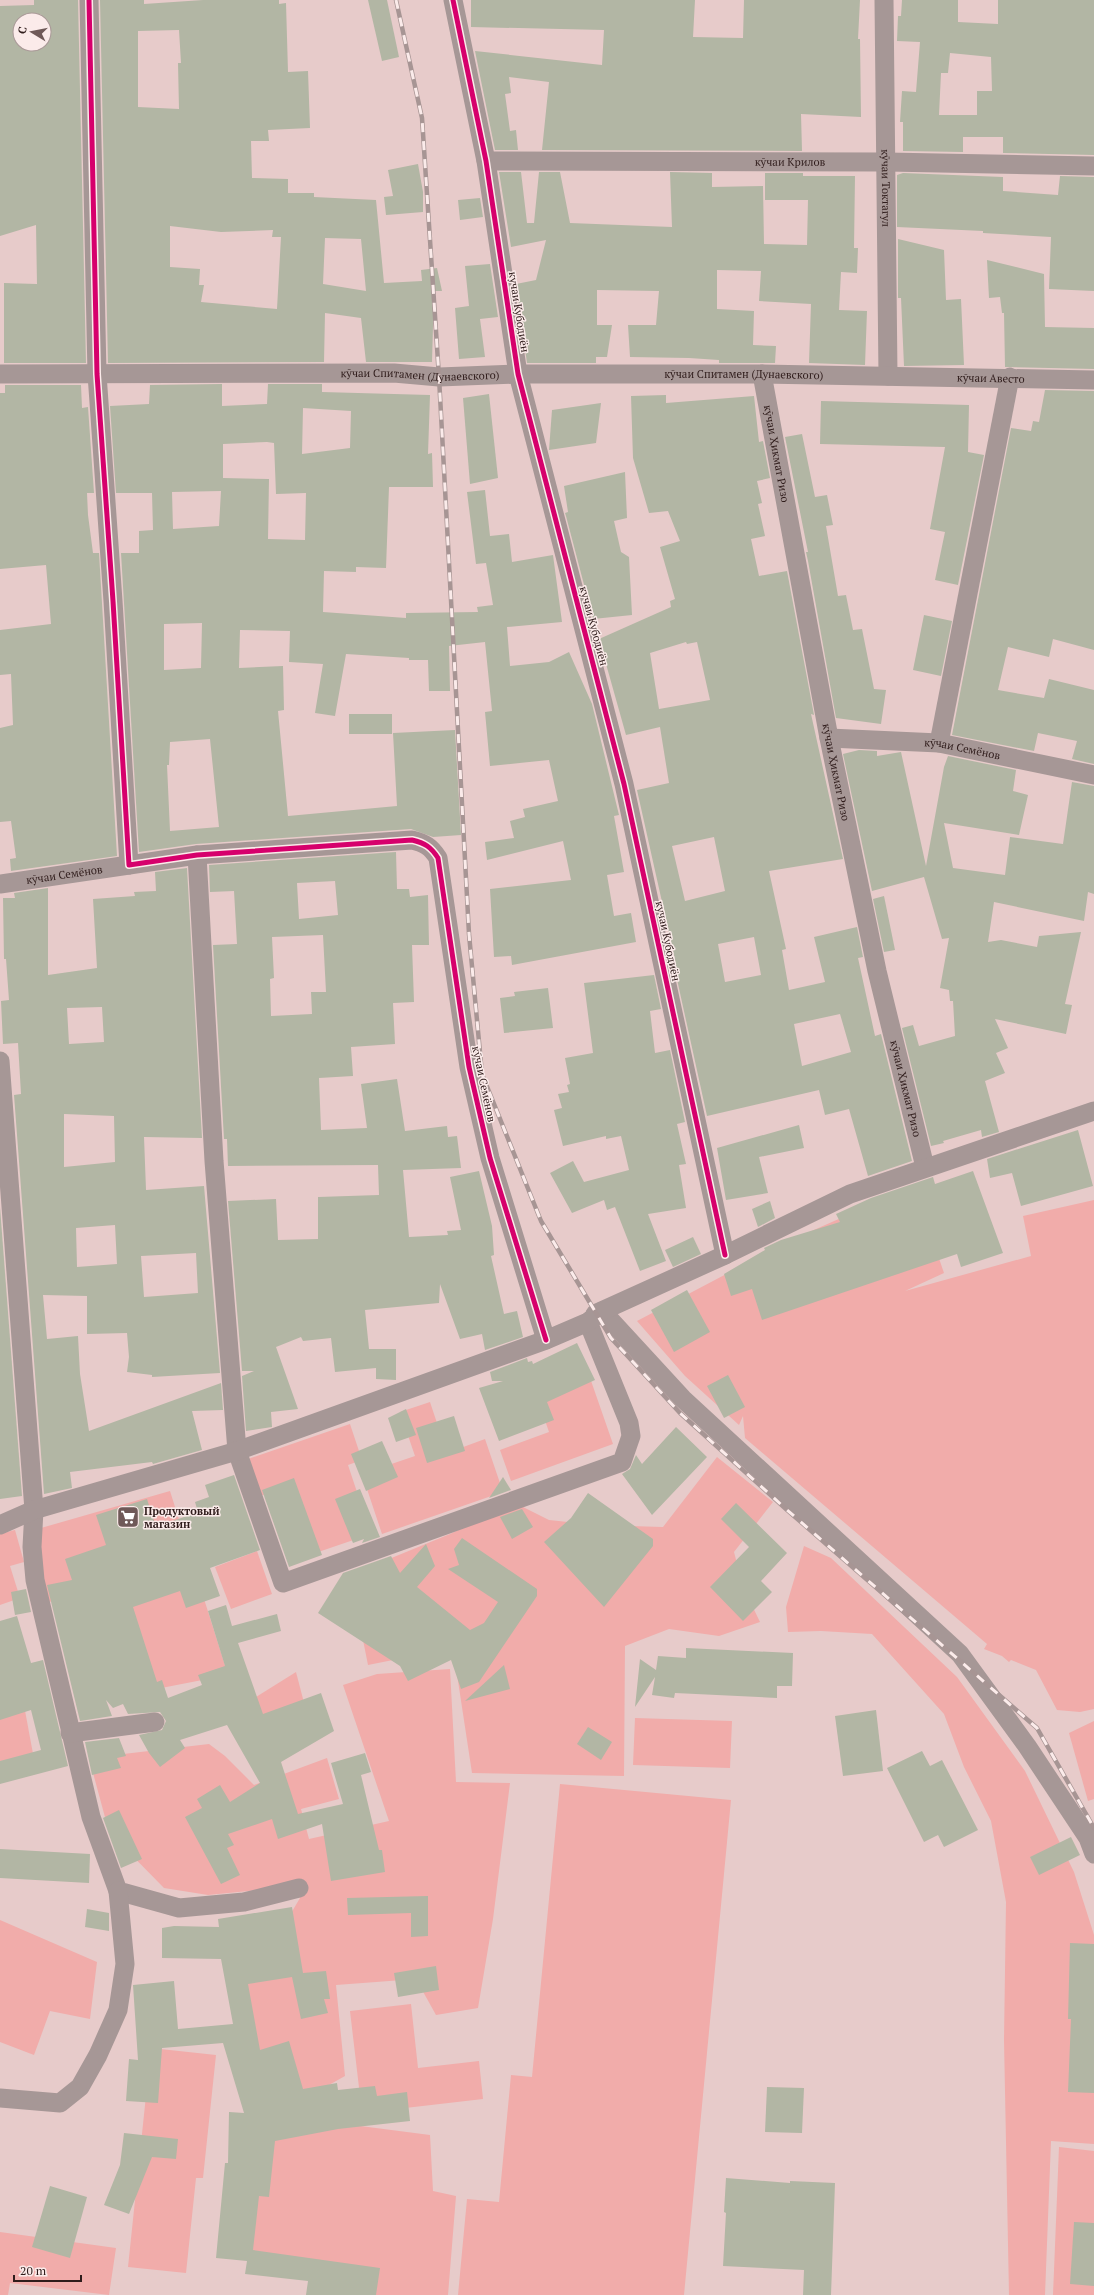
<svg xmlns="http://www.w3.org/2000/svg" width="1094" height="2295" viewBox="0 0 1094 2295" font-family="'PT Serif',serif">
  <rect width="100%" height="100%" fill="#e7cbca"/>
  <!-- green -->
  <g fill="#f1acaa">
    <path d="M917 1194 944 1273 905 1291 1031 1256 1023 1216 1094 1200V1709L1080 1712 1057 1710 1036 1670 1011 1660 1009 1662 1002 1656 984 1649 987 1644 745 1438 743 1416 739 1425 685 1376 637 1321 789 1241 850 1214Z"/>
    <path d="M589 1375 613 1444 511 1481 500 1450 549 1432 536 1394Z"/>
    <path d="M430 1402 447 1453 485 1439 503 1492 382 1534 362 1474 415 1456 400 1412Z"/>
    <path d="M350 1424 362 1460 348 1465 371 1534 292 1561 269 1493 260 1496 248 1459Z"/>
    <path d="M717 1457 773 1502 734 1552 743 1587 760 1622 719 1636 669 1629 625 1646 624 1776 472 1773 453 1648 368 1665 350 1575 450 1534 515 1503 549 1520 596 1525 663 1527Z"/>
    <path d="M170 1491 228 1675 151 1690 83 1609 43 1600 37 1560 41 1528Z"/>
    <path d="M15 1530 24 1562 10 1566 20 1598 0 1605V1534Z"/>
    <path d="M804 1546 831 1558 957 1677 1025 1771 1074 1872 1094 1935V2144L1051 2141 1045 2295H1009L1004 2040 1006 1902 991 1821 964 1767 944 1714 872 1634 821 1631 788 1632 786 1607Z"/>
    <path d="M257 1551 272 1594 231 1609 215 1567Z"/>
    <path d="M11 1635 36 1770 0 1776V1637Z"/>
    <path d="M450 1669 456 1782 510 1783 493 1919 478 2008 436 2015 416 1979 336 1985 345 2076 304 2099 255 2078 237 1946 277 1937 300 1898 288 1887 208 1895 164 1888 109 1832 89 1758 209 1744 225 1756 254 1785 327 1758 339 1799 301 1809 309 1839 389 1821 343 1685 377 1674Z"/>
    <path d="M296 1672 309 1722 235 1710Z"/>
    <path d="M635 1718 732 1721 730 1768 633 1765Z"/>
    <path d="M1094 1721V1799L1088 1801 1069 1733Z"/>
    <path d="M560 1784 731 1800 684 2295H458L467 2199 499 2202 511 2075 532 2077Z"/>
    <path d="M0 1920 97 1962 90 2019 50 2011 34 2055 0 2042Z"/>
    <path d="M411 2004 418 2068 479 2061 483 2099 362 2113 350 2011Z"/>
    <path d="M151 2048 216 2055 203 2178H196L186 2273 128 2267Z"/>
    <path d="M291 2117 430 2135 433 2191 456 2196 448 2295H340L347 2275 235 2252 242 2118Z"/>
    <path d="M1059 2147 1094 2151V2295H1053Z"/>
    <path d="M0 2232 116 2248 109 2295 10 2283 8 2295H0Z"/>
  </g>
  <!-- building -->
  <g fill="#b2b6a4" fill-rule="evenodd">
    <path d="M34 0H78L86 363H4V283L37 284 36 225 0 236V6L34 5ZM20 20H44V44H20Z"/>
    <path d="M100 0H144V4L203 0H279V4L286 3 288 72 308 71 310 128 268 130 269 141H251L252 178 288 179V193H314V197L376 200 384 283 422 281 421 270 437 268 442 291H434L432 362H366L361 318 325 313 324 362 108 363ZM179 30 181 63H178L179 109 138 107V31ZM170 226 221 232 273 230 272 237H281L277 309 201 302 204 285H199L200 269 170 267ZM325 238 361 239 366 291 323 284Z"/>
    <path d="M368 0H387L399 57 382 61Z"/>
    <path d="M471 0H695L693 37 743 38 744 0H860L858 39H860L861 117 801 114 802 151 542 150 549 82 509 77 511 93 505 94 510 131 516 130 518 150H495L475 51 602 65 604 30 471 27Z"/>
    <path d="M902 0H958V22L998 24V0H1094V155L1003 153V137H963V152L903 151V122H900L902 91 916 92 920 42 897 41 898 16H901ZM950 53 991 57 992 91H977V115H939L941 73H948Z"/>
    <path d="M418 164 423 192V212L386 215 384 197 393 196 388 170Z"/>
    <path d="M499 172H521L527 223H534L539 172H560L570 223 672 227 670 172 712 173V187L763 186 764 244 807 245 808 200H765V173H803V176H855L854 248H858L857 273 841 272 839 310 867 311 865 365 809 363 811 304 759 301 761 271 717 270V309L754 311 753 345 776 346 775 363H719V360L689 358 630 357 628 325H656L659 291 597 290V325H612L607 357H596V363H527L516 284 536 280 546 240 511 247Z"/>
    <path d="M903 173 1003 177V191L1058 195 1060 176 1094 177V291L1049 289 1051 237 983 233V231L897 227V175Z"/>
    <path d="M480 198 483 217 460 220 458 200Z"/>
    <path d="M898 239 944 250 946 300 961 299 964 365 904 366 901 298H898Z"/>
    <path d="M987 260 1044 274 1045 327 1094 328V369L1005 367 1004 313H1002L1000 297 989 298Z"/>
    <path d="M490 264 498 317 480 319 485 357 459 359 455 308 469 306 465 266Z"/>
    <path d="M222 384V406L267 404 268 384H322V392L430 395 428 454 432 453 433 487H389L386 568 356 567V572L324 571 323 612 406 618V613L478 612 477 607 493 605 486 563 476 564 467 492 485 490 490 536 509 534 512 562 553 555 562 622 507 627 510 666 549 662 569 652 592 704 619 815 614 816 624 872 607 875 614 916 631 913 636 942 512 965 511 956 494 957 490 889 571 880 563 841 487 860 485 842 514 838 510 821 525 817 523 809 558 801 549 760 490 766 485 712 492 711 485 642 449 646 450 691H429L428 660H409V658L346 654 335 716 315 713 323 664 289 662 290 631 240 630 239 668 283 666 284 710 278 711 288 816 397 806 393 733 455 730 461 835 433 837 411 829 196 844 139 852 121 553H139V531L153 530 152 493H116L110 406 149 404 150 385ZM303 408 351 411 350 448 302 454ZM267 442 274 443 276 494 306 493 305 540 268 539 269 479 223 478V444ZM221 491 219 526 173 529 172 492ZM202 623 201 668 164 670V624ZM210 739 219 827 170 831 167 765H169L170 742Z"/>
    <path d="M5 385H81L82 408 88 407 94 493H87L88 515 93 553H99L117 856 11 871 10 859 16 858 11 821 0 822V728L13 725 11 674 0 675V630L51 624 46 565 0 569V393H5Z"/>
    <path d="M1045 390 1094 391V650L1053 639 1049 657 1008 647 998 690 1044 698 1049 679 1094 690V764L1072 759 1077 741 1038 733 1034 751 952 735 1011 428 1031 431 1033 421 1039 422Z"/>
    <path d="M489 394 498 478 470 484 463 398Z"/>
    <path d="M666 395V403L754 396 759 442 763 441 770 478 757 481 762 503 758 504 765 536 751 539 759 576 787 571 814 715 811 714 843 859 769 871 786 949 782 950 789 990 825 982 814 937 857 927 863 957 858 958 875 1036 881 1034 912 1161 868 1176 849 1109 825 1115 819 1090 707 1116 673 961 675 960 637 790 669 783 660 727 626 735 599 639 671 607 670 601 675 599 660 547 680 541 668 511 649 513 633 458 631 396ZM686 642 687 644 697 642 710 700 659 709 650 653ZM714 837 725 891 685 901 672 846ZM754 937 761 975 725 982 718 944ZM840 1014 851 1052 802 1066 794 1024Z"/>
    <path d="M821 401 969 405 968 452 984 455 958 585 935 580 945 532 930 529 945 447 820 444Z"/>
    <path d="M601 403 596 443 549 450 552 410Z"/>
    <path d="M802 434 815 497 827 495 833 525 826 526 838 596 846 595 853 630 862 629 874 689 886 690 881 724 836 718 808 561 806 552H808L785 437Z"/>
    <path d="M625 472 627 518 614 521 621 552 629 557 632 615 593 619 566 516 565 513 568 512 564 486Z"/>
    <path d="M924 615 952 621 941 676 913 670Z"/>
    <rect x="349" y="714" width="43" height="20"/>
    <path d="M859 750 877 751V756L901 752 926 866 944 767 948 756 1016 770 1013 791 1028 795 1019 835 944 823 953 868 1005 875 1010 837 1063 844 1072 782 1094 786V894L1088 892 1084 921 994 902 988 942 1001 940 1037 947 1039 936 1081 932 1065 1004 1072 1005 1066 1034 995 1019 1008 1048 996 1053 1005 1073 985 1081 999 1132 982 1137 981 1130 943 1141 944 1143 931 1146 902 1028 913 1025 919 1046 955 1036 953 1001H950L949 990 940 988 949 938 942 939 924 877 872 891 843 754Z"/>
    <path d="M396 852 397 889H409L410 897 428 895 429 945H412L414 1002 393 1003 395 1044 351 1047 353 1076 319 1078 321 1130 367 1128 361 1084 397 1079 405 1131 447 1126 448 1137 457 1136 461 1168 403 1170 409 1237 448 1235 447 1231 461 1230 450 1177 479 1171 492 1226 494 1255 491 1256 504 1314 517 1311 523 1337 485 1350 482 1334 460 1339 440 1284 439 1303 365 1310 369 1349H396V1380L376 1379V1368L335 1372 331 1338 303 1341 301 1337 276 1347 298 1409 271 1412 272 1427 246 1431 242 1376 254 1371H242L228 1201 276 1199 278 1240 318 1239V1197L379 1195 378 1165 228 1166 227 1139H224L213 945 237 944 234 891 210 892 209 865ZM335 881 338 915 299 919 297 883ZM323 935 326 992H311L312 1014 271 1016 270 979 274 978 272 937Z"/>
    <path d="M187 868 202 1138 144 1137 146 1190 204 1186 220 1373 152 1377V1375L127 1372 129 1357 127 1333 87 1334V1296L43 1295 47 1339 78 1336 80 1374 89 1431 221 1383 223 1410 192 1411 202 1450 153 1464 152 1462 70 1472 72 1488 44 1494 14 1095 21 1094 18 1043 3 1044 1 1001 9 1000 6 959H4L3 898H15L14 893 48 888V975L97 968 93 899 135 896 134 892 156 891 155 872ZM102 1007 104 1042 69 1044 67 1008ZM64 1114 114 1116 115 1162 64 1167ZM115 1225 117 1264 77 1267 76 1228ZM196 1253 198 1293 144 1297 141 1256Z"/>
    <path d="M884 896 895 950 884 952 873 899Z"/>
    <path d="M654 975 661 1009 650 1011 655 1053 670 1050 685 1122 677 1124 686 1164 679 1165 686 1208 648 1214 666 1261 640 1271 615 1207 607 1210 604 1200 572 1213 550 1173 573 1161 584 1182 629 1170 621 1136 606 1139V1136L563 1146 554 1110 562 1108 558 1094 569 1092 567 1085 570 1084 565 1058 593 1053 584 983Z"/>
    <path d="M548 988 553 1028 504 1033 500 998 515 996 514 992Z"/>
    <path d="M799 1125 804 1148 759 1157 768 1193 726 1200 717 1148Z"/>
    <path d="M1078 1130 1093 1186 1021 1206 1012 1173 990 1178 987 1159Z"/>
    <path d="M973 1171 1003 1253 961 1267 957 1254 762 1320 752 1289 731 1296 724 1274 765 1250 764 1248 781 1240 840 1222 836 1214 871 1198 933 1177 935 1184Z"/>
    <path d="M770 1201 775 1218 758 1227 752 1209Z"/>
    <path d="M0 1207 22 1496 0 1499Z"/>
    <path d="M693 1237 701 1254 673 1267 665 1250Z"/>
    <path d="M687 1290 710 1332 674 1352 651 1310Z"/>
    <path d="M577 1343 595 1380 547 1402 554 1420 499 1441 479 1388 503 1381H492L490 1372 527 1358 528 1362 532 1361 533 1364Z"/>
    <path d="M728 1375 745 1407 724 1418 707 1386Z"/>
    <path d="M406 1409 416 1435 396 1442 388 1418Z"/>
    <path d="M454 1416 465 1451 427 1463 416 1428Z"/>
    <path d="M676 1427 707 1457 652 1515 622 1474 630 1469 636 1455 642 1464Z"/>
    <path d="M382 1441 398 1477 366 1491 351 1454Z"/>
    <path d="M234 1475 260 1550 210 1568 220 1596 186 1608 180 1591 133 1607 157 1682 162 1680 168 1698 202 1685 198 1675 225 1666 208 1611 226 1605 232 1626 277 1614 281 1631 238 1643 263 1714 321 1693 334 1731 281 1762 298 1814 343 1804 331 1763 365 1753 371 1772 361 1775 379 1850H382L385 1872 331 1881 322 1824 278 1839 272 1819 228 1834 234 1845 227 1848 240 1875 221 1884 185 1817 202 1808 197 1799 220 1785 230 1802 260 1783 227 1725 180 1740 185 1748 160 1767 149 1753 139 1735 162 1730 166 1721 160 1712 128 1714 123 1704 113 1708 106 1700 112 1716 80 1721 47 1585 72 1580 65 1559 106 1545 96 1515 147 1499 156 1527 198 1512 195 1502 209 1497 205 1485Z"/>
    <path d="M503 1477 511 1490 489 1498Z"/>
    <path d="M294 1478 322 1555 289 1567 262 1490Z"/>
    <path d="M360 1489 380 1537 362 1543 364 1539 353 1543 335 1499Z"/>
    <path d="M588 1493 653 1539V1546L604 1607 544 1542 571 1518Z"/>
    <path d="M736 1503 787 1553 761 1581 772 1592 743 1621 710 1587 749 1547 721 1519Z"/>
    <path d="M522 1509 533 1527 512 1539 500 1517Z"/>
    <path d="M462 1538 537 1589V1596L479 1682 461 1689 451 1660 408 1681 400 1666 318 1613 343 1573 391 1556 400 1573 426 1544 435 1566 417 1587 470 1630 484 1623 498 1602 448 1569 459 1565 454 1549Z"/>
    <path d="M26 1589 31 1612 15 1615 11 1592Z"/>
    <path d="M17 1616 31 1663 43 1660 68 1766 0 1784V1761L41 1750 31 1710 0 1720V1621Z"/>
    <path d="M686 1648 793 1653 792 1686H777V1698L675 1693 674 1698 652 1695 655 1677 635 1707 640 1659 656 1670 658 1656 686 1658Z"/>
    <path d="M504 1665 510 1689 465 1701Z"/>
    <path d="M876 1710 883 1771 843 1776 835 1716Z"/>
    <path d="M588 1727 612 1742 601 1760 577 1744Z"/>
    <path d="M119 1738 126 1756 117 1758 121 1768 92 1775 85 1742Z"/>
    <path d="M922 1751 930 1766 942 1760 978 1830 944 1847 938 1835 924 1842 887 1768Z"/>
    <path d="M119 1810 142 1859 121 1868 103 1818Z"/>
    <path d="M1071 1837 1080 1855 1039 1875 1030 1857Z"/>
    <path d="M0 1849 90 1854 89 1883 0 1878Z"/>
    <path d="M428 1896V1936L411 1937V1913L348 1915 347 1898Z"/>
    <path d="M292 1907 303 1973 326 1971 330 1999H324L328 2013 301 2019 292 1977 248 1984 260 2050 289 2041 303 2089 337 2083 338 2090 375 2086 377 2096 407 2092 410 2121 338 2129 275 2141 269 2197 259 2196 253 2250 380 2268 376 2295H306L308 2281 245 2274 247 2261 216 2258 225 2163H228L229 2112 244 2113 223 2043 162 2048 158 2103 126 2101 129 2059 138 2060 133 1985 174 1981 178 2029 233 2024 221 1959 162 1958V1928L174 1926 219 1927 218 1919Z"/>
    <path d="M87 1909 109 1913V1931L85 1927Z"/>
    <path d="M1070 1943 1094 1944V2093L1068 2092 1071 2019H1068Z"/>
    <path d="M436 1966 439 1990 398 1997 394 1973Z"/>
    <path d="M767 2087 804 2088 802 2133 765 2132Z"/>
    <path d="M124 2133 178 2139 176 2159 152 2157 129 2214 104 2205 120 2165Z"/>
    <path d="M726 2178 790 2183V2181L835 2183 831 2295H803L804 2270 723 2266 726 2213 724 2212Z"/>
    <path d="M50 2186 87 2197 70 2258 32 2247Z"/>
    <path d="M1074 2222 1094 2223V2286L1070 2284Z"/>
  </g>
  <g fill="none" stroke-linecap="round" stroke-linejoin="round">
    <!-- street -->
    <g stroke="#a69796" stroke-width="19">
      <path d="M89 0 97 374 113 601 129 865 197 855 412 840C425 843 431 847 438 858L469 1067 490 1158 546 1340"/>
      <path d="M453 0 486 161 518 374 624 784 725 1255"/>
      <path id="s1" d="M884 0 888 376"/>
      <path id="s2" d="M486 161 887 162 1094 166"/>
      <path id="s3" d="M0 374 394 373 439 377 518 374H762L1094 380"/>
      <path id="s4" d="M762 374 829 738 877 971 925 1167"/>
      <path id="s5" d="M829 738 939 743 1094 775"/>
      <path d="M939 743 1010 377"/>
      <path d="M197 855 214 1161 237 1451 283 1583 622 1462 631 1436 629 1423 588 1322"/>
      <path id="s6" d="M0 884 129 865"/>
      <path d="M0 1061 34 1510 32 1547 35 1580 91 1817 118 1891 179 1908 244 1902 299 1888"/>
      <path d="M602 1311 683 1399 960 1654 1027 1746 1088 1838 1094 1854"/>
      <path d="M0 1525 34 1510 237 1451 546 1340 588 1322 602 1311 595 1314 725 1255 850 1194 1094 1111"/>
      <path d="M70 1733 155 1722"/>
      <path d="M0 2098 60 2103 80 2087 98 2055 118 2010 125 1964 118 1891"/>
    </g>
    <!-- rail casing -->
    <g stroke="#a79594" stroke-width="4.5">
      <path id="rail" d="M396 0 422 118 439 377 469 934 482 1074 541 1221 611 1338 680 1413 786 1509 1037 1728 1094 1828"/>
    </g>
    <!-- rail -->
    <use href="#rail" stroke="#fbebea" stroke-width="3" stroke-dasharray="9" stroke-linecap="butt"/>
    <!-- cycleway casing -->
    <g stroke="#fbebea" stroke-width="8">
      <g id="cycleway">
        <path d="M89 0 97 374 113 601 129 865 197 855 412 840C425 843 431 847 438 858L469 1067 490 1158 546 1340"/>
        <path d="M453 0 486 161 518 374 624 784 725 1255"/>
      </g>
    </g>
    <!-- cycleway -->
    <use href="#cycleway" stroke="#d6006c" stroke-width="5"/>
  </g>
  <!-- icons -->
  <defs>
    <g id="supermarket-square" transform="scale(1.15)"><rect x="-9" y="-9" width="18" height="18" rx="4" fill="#6f5958" stroke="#fbebea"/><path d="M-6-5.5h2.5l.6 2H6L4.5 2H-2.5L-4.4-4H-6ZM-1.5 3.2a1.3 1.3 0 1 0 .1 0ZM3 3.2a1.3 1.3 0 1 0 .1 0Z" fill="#fff"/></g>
  </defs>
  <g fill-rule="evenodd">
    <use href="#supermarket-square" x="128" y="1517"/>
  </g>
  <g text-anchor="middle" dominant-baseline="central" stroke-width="3" stroke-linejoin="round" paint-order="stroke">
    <!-- street labels -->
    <g font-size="11" fill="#2f1c1b" stroke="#fbebea">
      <text stroke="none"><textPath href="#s2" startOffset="304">кӯчаи Крилов</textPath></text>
      <text stroke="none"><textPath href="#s1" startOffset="188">кӯчаи Токтагул</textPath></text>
      <text transform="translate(519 312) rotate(81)">кучаи Кубодиён</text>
      <text stroke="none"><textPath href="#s3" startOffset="420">кӯчаи Спитамен (Дунаевского)</textPath></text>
      <text stroke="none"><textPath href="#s3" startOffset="744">кӯчаи Спитамен (Дунаевского)</textPath></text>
      <text stroke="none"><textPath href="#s3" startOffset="991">кӯчаи Авесто</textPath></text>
      <text stroke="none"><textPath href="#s4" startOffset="81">кӯчаи Ҳикмат Ризо</textPath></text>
      <text transform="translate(594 626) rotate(75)">кучаи Кубодиён</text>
      <text stroke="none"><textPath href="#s5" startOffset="134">кӯчаи Семёнов</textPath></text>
      <text stroke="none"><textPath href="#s4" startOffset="405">кӯчаи Ҳикмат Ризо</textPath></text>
      <text stroke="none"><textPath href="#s6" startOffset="65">кӯчаи Семёнов</textPath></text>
      <text transform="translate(668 941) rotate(78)">кучаи Кубодиён</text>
      <text transform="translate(484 1084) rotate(78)">кӯчаи Семёнов</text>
      <text stroke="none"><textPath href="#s4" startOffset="729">кӯчаи Ҳикмат Ризо</textPath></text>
    </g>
    <!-- poi labels -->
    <g font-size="11" font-weight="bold" fill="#2f1c1b" stroke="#fbebea" text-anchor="start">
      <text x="144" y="1511">Продуктовый<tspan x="144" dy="13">магазин</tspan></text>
    </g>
  </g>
  <!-- north arrow -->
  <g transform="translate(32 32) rotate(280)"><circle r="19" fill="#fbebea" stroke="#a99897"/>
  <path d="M0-3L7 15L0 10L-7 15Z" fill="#6f5958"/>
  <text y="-6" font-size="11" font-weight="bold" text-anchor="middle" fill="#2f1c1b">С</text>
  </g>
  <!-- scale -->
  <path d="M14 2275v6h67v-6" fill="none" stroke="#2f1c1b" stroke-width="2"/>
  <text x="20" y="2275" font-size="12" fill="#2f1c1b" stroke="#fbebea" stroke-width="3" paint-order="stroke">20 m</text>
</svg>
